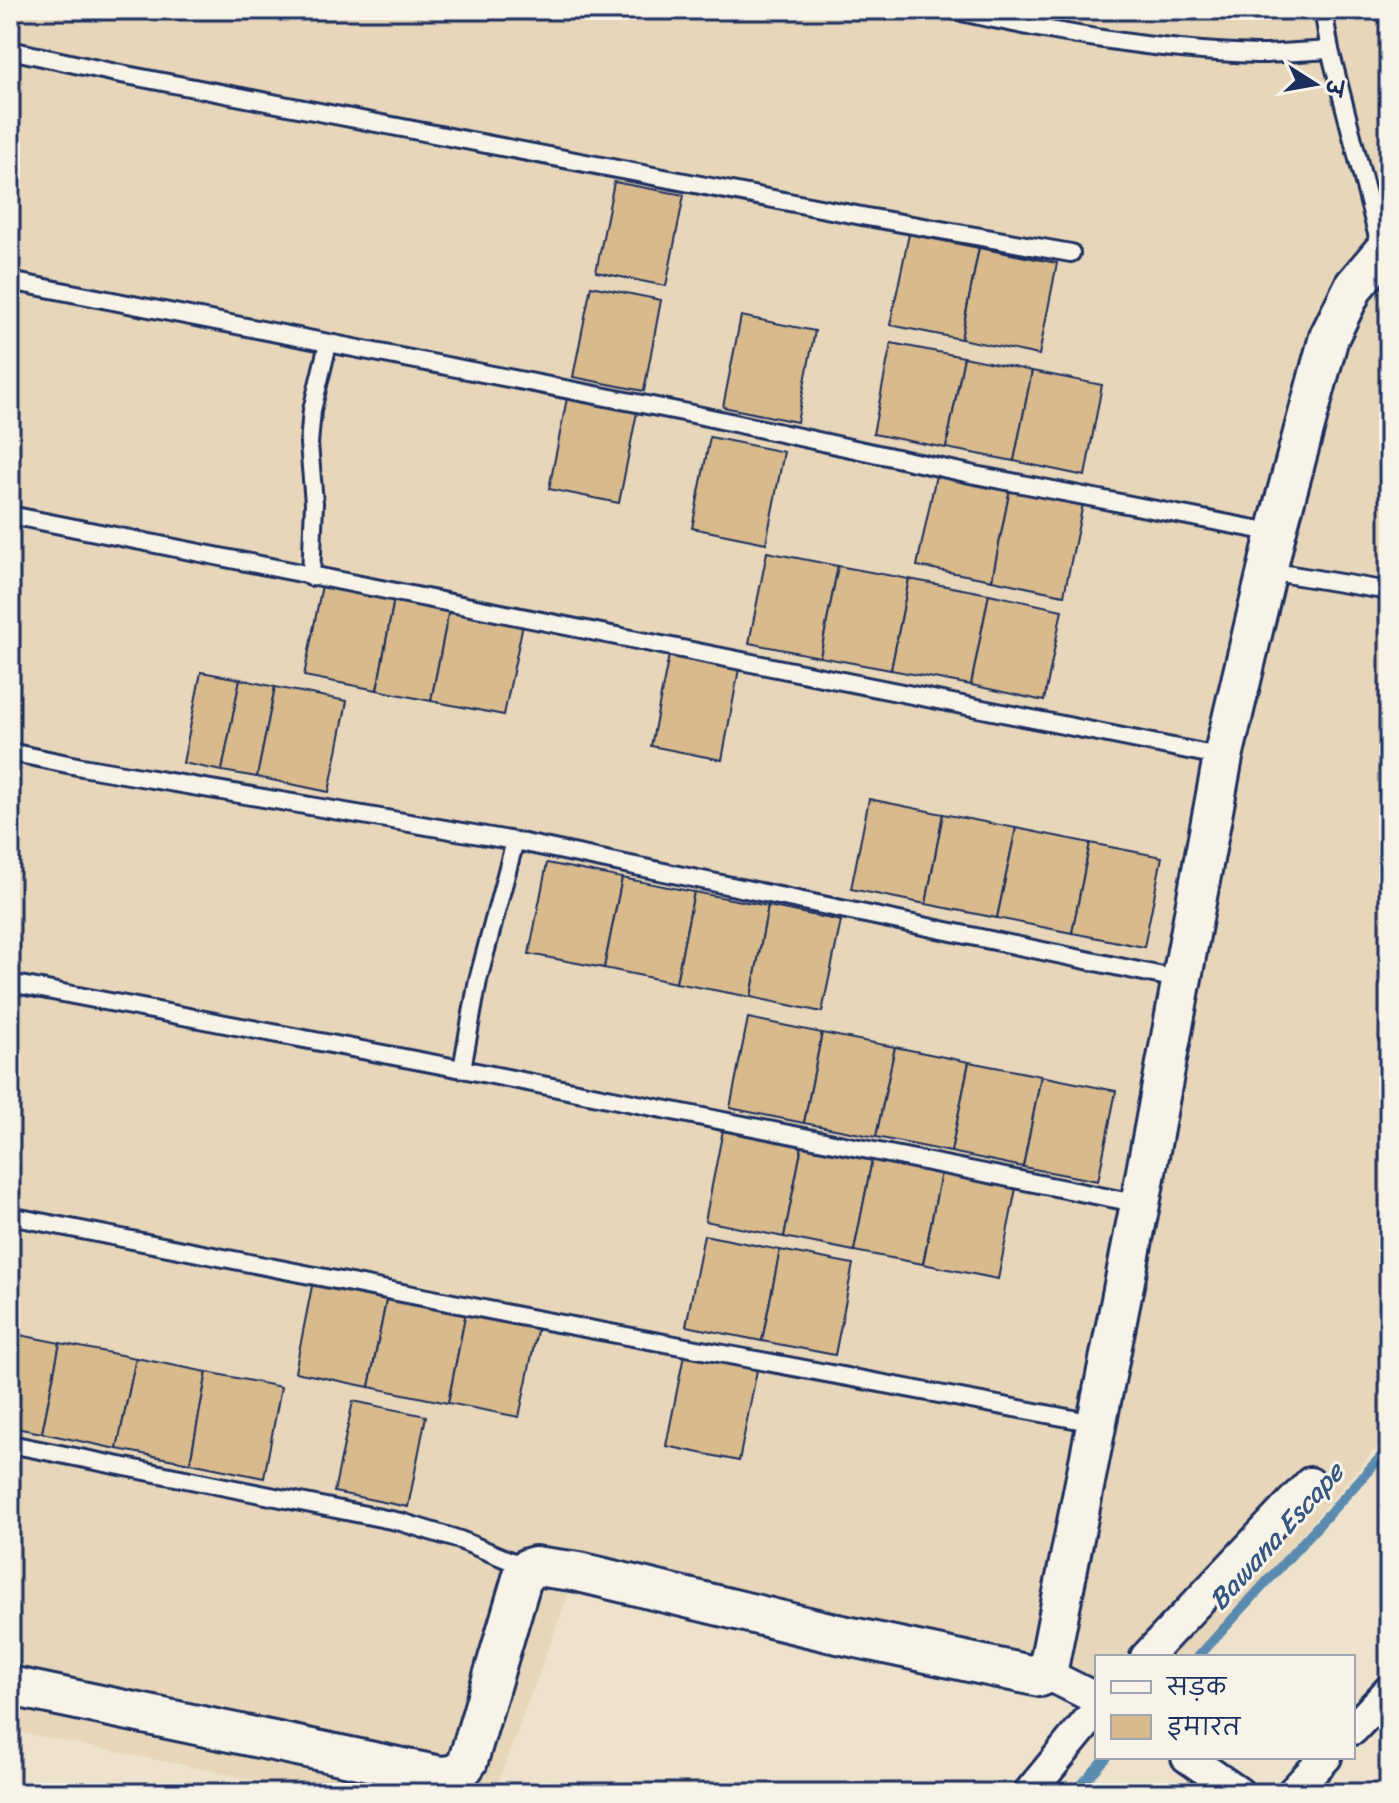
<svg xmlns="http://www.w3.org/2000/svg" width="1399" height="1803" viewBox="0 0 1399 1803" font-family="Sriracha,'Playpen Sans Deva',sans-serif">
  <rect width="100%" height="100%" fill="#eee2cc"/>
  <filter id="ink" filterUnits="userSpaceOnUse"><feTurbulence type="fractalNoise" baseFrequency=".0125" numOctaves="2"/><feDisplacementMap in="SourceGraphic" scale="16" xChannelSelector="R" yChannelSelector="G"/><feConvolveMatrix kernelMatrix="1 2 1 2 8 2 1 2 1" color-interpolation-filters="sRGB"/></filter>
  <g filter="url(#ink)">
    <!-- built -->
    <path fill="#e7d6b9" d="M10 10H1381L1389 39V1433L1196 1657H1097V1679L576 1574 494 1793H321L10 1730Z"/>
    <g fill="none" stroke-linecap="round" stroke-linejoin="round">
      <!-- stream -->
      <g stroke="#5a8baf" stroke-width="10">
        <path d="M1198 1657 1389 1448"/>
        <path d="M1074 1793 1107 1757"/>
      </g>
    </g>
    <!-- building -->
    <g fill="#d8ba8c" stroke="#1b2f5e" stroke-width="2">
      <path d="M614 182 684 195 666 286 596 272Z"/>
      <path d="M909 234 979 248 961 339 890 325Z"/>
      <path d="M979 248 1057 263 1039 355 961 339Z"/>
      <path d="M591 286 661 300 644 391 573 377Z"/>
      <path d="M741 316 815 331 797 422 723 407Z"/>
      <path d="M891 343 964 357 946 448 873 434Z"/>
      <path d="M964 357 1032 371 1014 461 946 448Z"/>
      <path d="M1032 371 1102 385 1085 476 1014 461Z"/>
      <path d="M567 398 637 412 619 503 549 489Z"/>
      <path d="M710 437 784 452 766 543 692 528Z"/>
      <path d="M936 475 1010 489 992 580 917 566Z"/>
      <path d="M1010 489 1083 504 1064 595 992 580Z"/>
      <path d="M767 552 838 566 820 657 749 643Z"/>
      <path d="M838 566 909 579 891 670 820 657Z"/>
      <path d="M909 579 989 594 971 685 891 670Z"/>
      <path d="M322 585 394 599 377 690 304 676Z"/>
      <path d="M989 594 1062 610 1044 701 971 685Z"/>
      <path d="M394 599 449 610 431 701 377 690Z"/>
      <path d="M449 610 523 624 504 715 431 701Z"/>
      <path d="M669 655 739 669 722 760 651 746Z"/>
      <path d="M201 672 240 679 222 771 183 763Z"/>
      <path d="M240 679 275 687 257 777 222 771Z"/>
      <path d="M275 687 347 701 329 792 257 777Z"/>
      <path d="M869 799 943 814 926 904 851 889Z"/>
      <path d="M943 814 1016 828 997 918 926 904Z"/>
      <path d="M1016 828 1090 843 1072 933 997 918Z"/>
      <path d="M1090 843 1162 857 1144 947 1072 933Z"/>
      <path d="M547 863 622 878 604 968 529 954Z"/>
      <path d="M622 878 694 892 676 983 604 968Z"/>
      <path d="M694 892 768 906 751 997 676 983Z"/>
      <path d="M768 906 841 921 822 1012 751 997Z"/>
      <path d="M748 1018 822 1033 804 1123 730 1108Z"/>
      <path d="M822 1033 895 1047 876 1137 804 1123Z"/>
      <path d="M895 1047 969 1062 951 1152 876 1137Z"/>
      <path d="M969 1062 1041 1076 1023 1167 951 1152Z"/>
      <path d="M1041 1076 1116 1091 1098 1181 1023 1167Z"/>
      <path d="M723 1130 802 1146 784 1237 705 1221Z"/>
      <path d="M802 1146 872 1160 854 1251 784 1237Z"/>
      <path d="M872 1160 941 1173 923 1264 854 1251Z"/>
      <path d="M941 1173 1016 1188 998 1279 923 1264Z"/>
      <path d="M704 1235 780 1250 762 1341 686 1326Z"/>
      <path d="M780 1250 853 1264 835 1355 762 1341Z"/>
      <path d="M313 1281 387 1296 369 1387 295 1372Z"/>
      <path d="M387 1296 466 1312 448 1403 369 1387Z"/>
      <path d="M466 1312 538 1326 519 1417 448 1403Z"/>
      <path d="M10 1333 60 1343 42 1433 10 1427Z"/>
      <path d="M60 1343 136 1358 117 1449 42 1433Z"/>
      <path d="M684 1355 757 1370 739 1461 666 1446Z"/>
      <path d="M136 1358 207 1372 190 1463 117 1449Z"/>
      <path d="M207 1372 281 1387 264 1478 190 1463Z"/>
      <path d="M353 1401 426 1416 408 1507 334 1492Z"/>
    </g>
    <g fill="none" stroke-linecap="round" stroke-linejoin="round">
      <!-- service casing -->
      <g stroke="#1b2f5e" stroke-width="22">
        <g id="service">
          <path d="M952 10C1051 32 1155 51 1257 54 1281 54 1306 51 1330 50"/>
          <path d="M1323 10 1330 50 1382 253"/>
          <path d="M10 50 116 73 867 217 1071 253"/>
          <path d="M10 281 688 413 975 475 1276 533"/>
          <path d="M10 515 1223 757"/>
          <path d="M1268 571 1389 591"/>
          <path d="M311 577 314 503 309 444 312 410 328 344"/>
          <path d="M10 752 82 767 515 841 1182 980"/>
          <path d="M10 983 462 1069 1140 1204"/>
          <path d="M462 1069 478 980 515 841"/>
          <path d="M10 1216 519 1316 1095 1423"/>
          <path d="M10 1444 401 1522 460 1540 528 1568"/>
        </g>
      </g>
      <!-- minor casing -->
      <g stroke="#1b2f5e" stroke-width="36">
        <g id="minor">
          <path d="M1146 1657 1310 1483"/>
          <path d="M1047 1674 1097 1699"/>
          <path d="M1353 1729 1389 1691"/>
          <path d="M1187 1757 1239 1793"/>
          <path d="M1029 1793 1097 1710"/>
          <path d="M1292 1793 1326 1757"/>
        </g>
      </g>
      <!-- tertiary casing -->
      <g stroke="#1b2f5e" stroke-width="44">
        <path id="tertiary" d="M10 1686 441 1776C455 1775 461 1773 468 1761L523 1575 528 1568 535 1566 579 1572 833 1633 1040 1677 1047 1674 1140 1204 1223 757 1276 533 1329 337 1354 286 1382 253 1389 249"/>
      </g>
      <!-- service -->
      <use href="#service" stroke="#f7f3e8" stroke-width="16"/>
      <!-- minor -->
      <use href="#minor" stroke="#f7f3e8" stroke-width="30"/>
      <!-- tertiary -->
      <use href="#tertiary" stroke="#f7f3e8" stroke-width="38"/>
    </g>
  </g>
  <g text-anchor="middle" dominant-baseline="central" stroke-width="6" stroke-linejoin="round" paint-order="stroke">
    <!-- water labels -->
    <g font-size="28" font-style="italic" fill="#355680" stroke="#f7f3e8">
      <text transform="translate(1276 1536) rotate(-48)">Bawana Escape</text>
    </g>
  </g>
  <!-- margin -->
  <rect width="1399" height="1803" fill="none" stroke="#f7f3e8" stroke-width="40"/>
  <rect x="20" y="20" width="1359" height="1763" fill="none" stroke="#1b2f5e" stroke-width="3" filter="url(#ink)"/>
  <!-- legend -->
  <rect x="1095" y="1655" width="260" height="104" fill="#f7f3e8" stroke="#9fa5b1" stroke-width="2"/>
  <rect x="1111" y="1681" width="40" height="12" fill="#f7f3e8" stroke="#9fa5b1" stroke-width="2"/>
  <text x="1167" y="1695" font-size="24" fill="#1b2f5e">सड़क</text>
  <rect x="1111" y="1715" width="40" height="24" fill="#d8ba8c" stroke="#9fa5b1" stroke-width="2"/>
  <text x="1167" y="1735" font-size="24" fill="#1b2f5e">इमारत</text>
  <!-- north arrow -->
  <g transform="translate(1315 84) rotate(101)" stroke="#f7f3e8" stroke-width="6" paint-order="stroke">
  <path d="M0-6L14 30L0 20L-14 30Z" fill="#1b2f5e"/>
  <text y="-12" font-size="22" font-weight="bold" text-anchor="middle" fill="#1b2f5e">उ</text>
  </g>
</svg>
